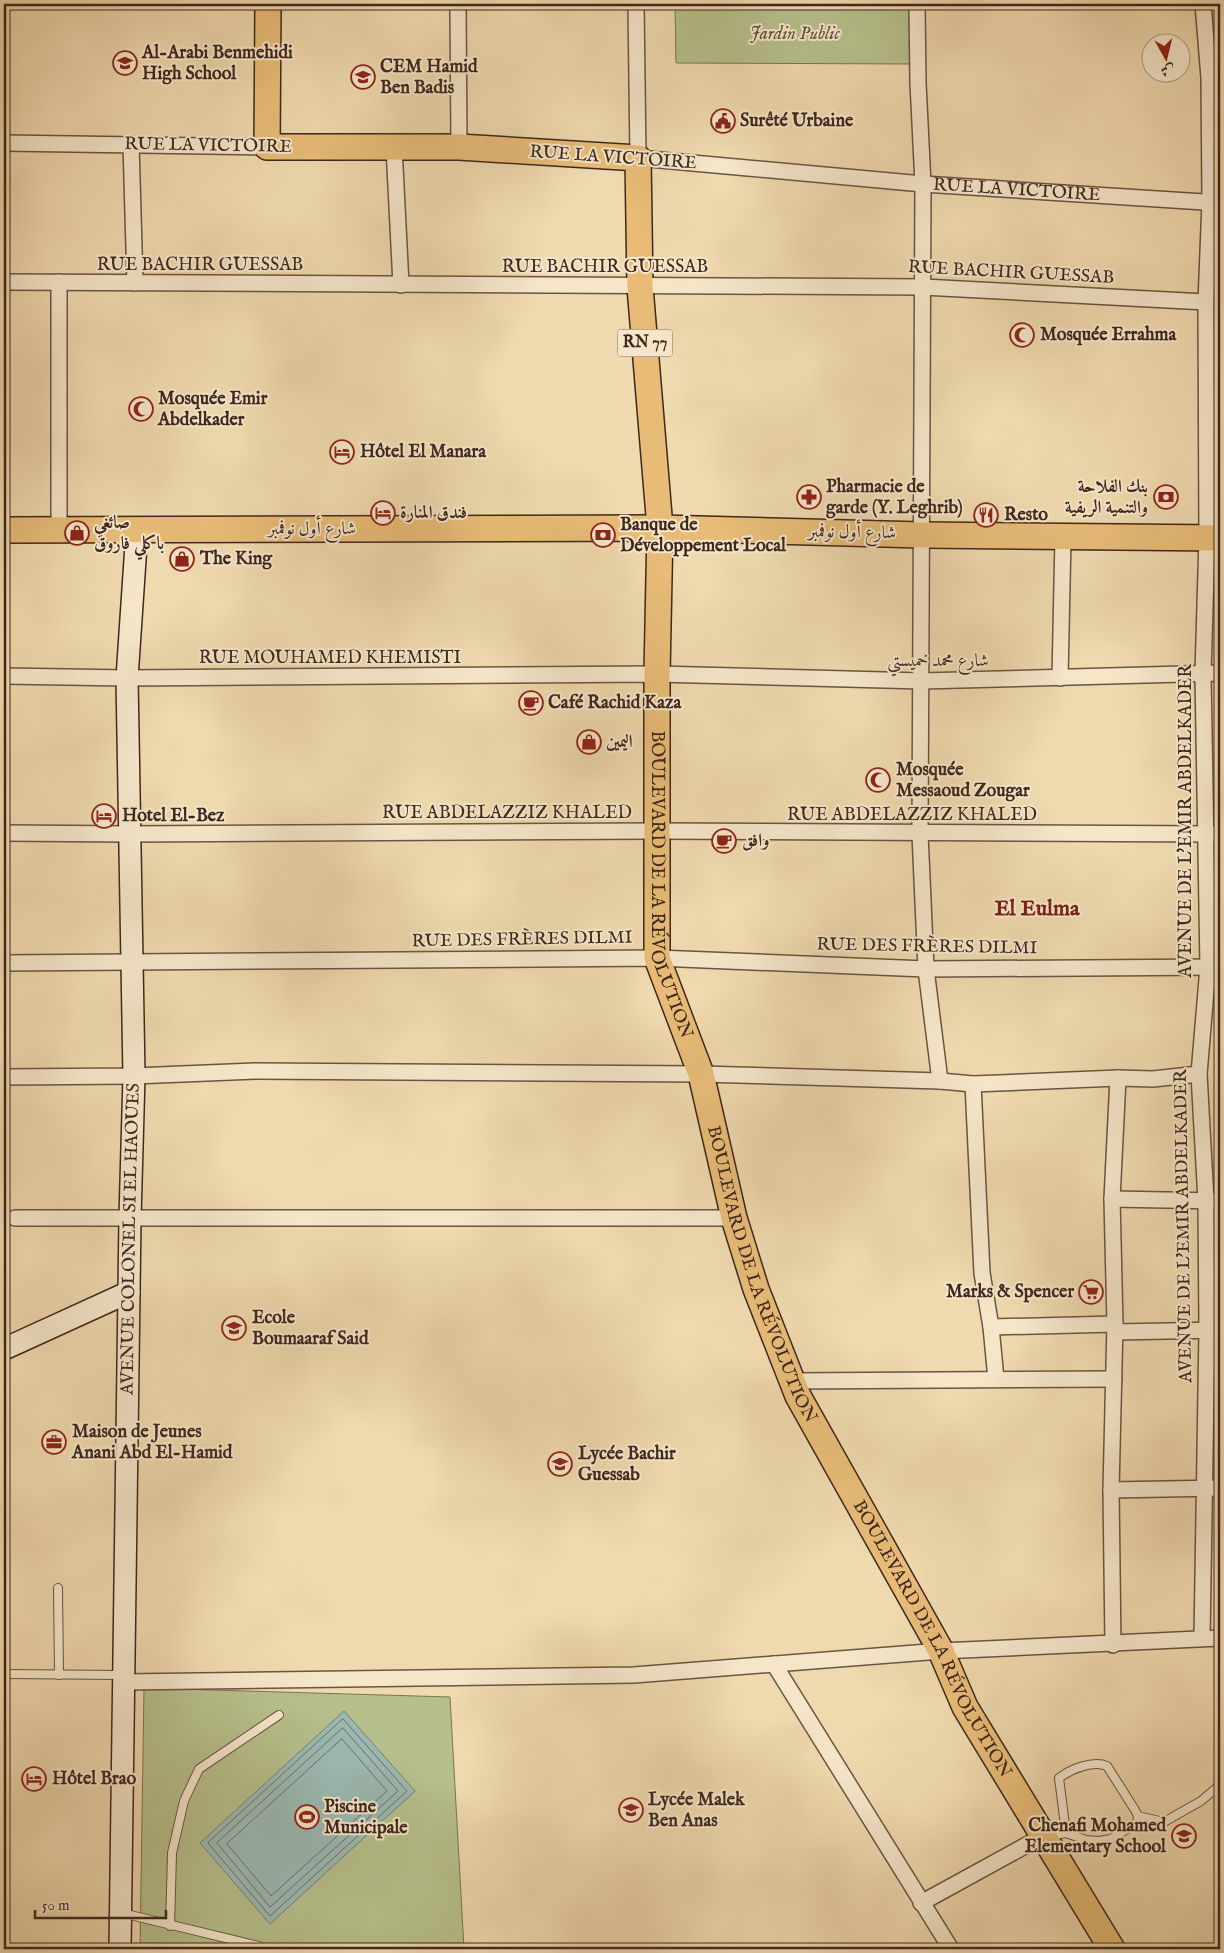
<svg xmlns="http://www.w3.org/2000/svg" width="1224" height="1953" viewBox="0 0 1224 1953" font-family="'IM FELL English',Amiri,serif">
  <rect width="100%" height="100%" fill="#efd9ae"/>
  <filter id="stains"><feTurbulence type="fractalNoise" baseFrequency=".004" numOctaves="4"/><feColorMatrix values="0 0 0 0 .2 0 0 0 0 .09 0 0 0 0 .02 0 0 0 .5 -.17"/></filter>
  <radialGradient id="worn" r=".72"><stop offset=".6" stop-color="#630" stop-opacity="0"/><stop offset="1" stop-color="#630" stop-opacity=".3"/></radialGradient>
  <!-- green -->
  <g fill="#b6c08c" stroke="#7a7455">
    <path d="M675 4H913L914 64 676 63Z"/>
    <path d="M144 1688 450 1697 464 1949H140Z"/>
  </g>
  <!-- water -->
  <path fill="#9bb9b2" stroke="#767f77" d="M344 1711 415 1791 270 1924 200 1843Z"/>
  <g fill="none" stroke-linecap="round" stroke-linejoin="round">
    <!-- shore -->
    <g stroke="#6d7068" stroke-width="1">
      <path d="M343 1719 407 1791 270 1916 208 1843Z"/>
      <path d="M343 1728 398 1791 270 1907 217 1843Z"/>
      <path d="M342 1739 387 1791 271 1896 227 1844Z"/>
    </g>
    <!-- lane casing -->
    <g stroke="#6b5442" stroke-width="10">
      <g id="lane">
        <path d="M58 1588 59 1675"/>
        <path d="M4 1674 122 1675"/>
        <path d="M1138 1816 1164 1822 1201 1801 1220 1785"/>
        <path d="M1048 1836 1066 1833 1086 1840 1099 1841 1111 1839 1137 1823 1138 1816 1135 1810 1107 1766C1093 1760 1071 1769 1059 1778L1066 1833"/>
        <path d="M122 1913 259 1946 263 1949"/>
        <path d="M170 1926 172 1853 184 1801 199 1769 279 1715"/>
      </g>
    </g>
    <!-- street casing -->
    <g stroke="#6b5442" stroke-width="18">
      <g id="street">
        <path d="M458 4 459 147"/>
        <path id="s1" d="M636 4 638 158 923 184 1220 203"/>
        <path d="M917 4 918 83 923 184 920 834 926 969 940 1081"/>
        <path d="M4 143 267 147"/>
        <path d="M131 144 135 283"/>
        <path d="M394 147 401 285"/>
        <path d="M4 282 923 287 1206 302"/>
        <path d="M59 282V530"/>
        <path d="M4 676 127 678 657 674 922 681 1220 673"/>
        <path d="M1060 678 1063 537"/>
        <path d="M4 833 131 834 656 831 1220 834"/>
        <path d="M4 963 657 958 926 969 1220 967"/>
        <path d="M4 1077 134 1076 255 1071 701 1074 940 1081 973 1084 1118 1078 1153 1079 1199 1074"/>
        <path d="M973 1084 982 1273 991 1327 996 1379"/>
        <path d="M1112 1199 1220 1201"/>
        <path d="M15 1218H734"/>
        <path d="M991 1327 1115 1324"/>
        <path d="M1115 1332 1220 1330"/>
        <path d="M792 1381 1114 1379"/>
        <path d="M1111 1490 1220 1488"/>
        <path d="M1202 1638 1207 1330 1206 1201 1199 1074 1208 967 1203 674 1207 538 1206 302 1210 202 1209 78 1203 4"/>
        <path d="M1113 1645 1111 1490 1115 1324 1112 1199 1118 1078"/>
        <path d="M774 1664 951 1949"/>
        <path d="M124 1682 634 1675 941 1651 1220 1638"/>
        <path d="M921 1903 1043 1836"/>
      </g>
    </g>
    <!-- secondary casing -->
    <g stroke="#3f271e" stroke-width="24">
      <g id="secondary">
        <path d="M4 1349 129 1292"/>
        <path id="s2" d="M120 1949 130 1218 134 1076 127 678 137 530"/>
      </g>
    </g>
    <!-- primary casing -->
    <g stroke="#3f271e" stroke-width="28">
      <g id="primary">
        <path id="s3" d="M268 4 267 147H459L638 158 640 287 660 528 657 674V958L701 1074 734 1218 756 1289 798 1396 941 1651 965 1707 1112 1949"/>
        <path d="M4 530 660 528 922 535 1220 538"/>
      </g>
    </g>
    <!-- lane -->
    <use href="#lane" stroke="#f5e6ca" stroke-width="8"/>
    <!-- street -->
    <use href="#street" stroke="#f5e6ca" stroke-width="15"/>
    <!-- secondary -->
    <use href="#secondary" stroke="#f5e6ca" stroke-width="21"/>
    <!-- primary -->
    <use href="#primary" stroke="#e8bc77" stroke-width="25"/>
  </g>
  <!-- icons -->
  <defs>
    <g id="school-ring" transform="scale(1.25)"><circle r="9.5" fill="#f5e6ca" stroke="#8f2418" stroke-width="1.5"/><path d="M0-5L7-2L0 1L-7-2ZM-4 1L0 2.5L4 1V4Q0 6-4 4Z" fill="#8f2418"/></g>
    <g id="civic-ring" transform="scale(1.25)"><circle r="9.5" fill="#f5e6ca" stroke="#8f2418" stroke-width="1.5"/><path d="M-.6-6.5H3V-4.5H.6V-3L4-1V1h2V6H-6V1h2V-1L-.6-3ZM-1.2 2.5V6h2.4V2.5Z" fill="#8f2418"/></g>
    <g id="mosque-ring" transform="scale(1.25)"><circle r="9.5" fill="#f5e6ca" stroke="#8f2418" stroke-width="1.5"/><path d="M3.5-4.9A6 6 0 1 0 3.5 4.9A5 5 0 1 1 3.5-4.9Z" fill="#8f2418"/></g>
    <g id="hotel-ring" transform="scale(1.25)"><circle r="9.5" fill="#f5e6ca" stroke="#8f2418" stroke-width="1.5"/><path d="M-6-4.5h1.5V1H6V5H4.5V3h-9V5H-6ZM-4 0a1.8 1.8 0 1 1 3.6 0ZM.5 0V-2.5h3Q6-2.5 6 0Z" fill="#8f2418"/></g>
    <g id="pharmacy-ring" transform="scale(1.25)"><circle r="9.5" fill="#f5e6ca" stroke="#8f2418" stroke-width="1.5"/><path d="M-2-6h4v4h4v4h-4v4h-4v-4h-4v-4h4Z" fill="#8f2418"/></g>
    <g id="bank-ring" transform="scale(1.25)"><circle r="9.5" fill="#f5e6ca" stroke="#8f2418" stroke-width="1.5"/><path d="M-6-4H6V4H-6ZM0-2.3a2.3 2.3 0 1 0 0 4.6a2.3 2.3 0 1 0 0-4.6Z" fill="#8f2418"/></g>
    <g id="restaurant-ring" transform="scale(1.25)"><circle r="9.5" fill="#f5e6ca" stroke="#8f2418" stroke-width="1.5"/><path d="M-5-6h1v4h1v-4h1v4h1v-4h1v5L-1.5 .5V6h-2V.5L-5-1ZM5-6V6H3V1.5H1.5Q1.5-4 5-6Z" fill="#8f2418"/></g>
    <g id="shop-ring" transform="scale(1.25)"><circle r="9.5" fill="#f5e6ca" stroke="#8f2418" stroke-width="1.5"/><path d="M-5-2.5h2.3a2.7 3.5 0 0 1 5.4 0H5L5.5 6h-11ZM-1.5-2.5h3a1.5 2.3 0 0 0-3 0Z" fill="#8f2418"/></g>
    <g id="cafe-ring" transform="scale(1.25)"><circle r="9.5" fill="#f5e6ca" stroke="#8f2418" stroke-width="1.5"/><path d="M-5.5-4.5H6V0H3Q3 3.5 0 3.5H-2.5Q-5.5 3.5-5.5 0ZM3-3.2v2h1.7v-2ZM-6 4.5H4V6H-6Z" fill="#8f2418"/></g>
    <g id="supermarket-ring" transform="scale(1.25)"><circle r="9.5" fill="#f5e6ca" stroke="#8f2418" stroke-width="1.5"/><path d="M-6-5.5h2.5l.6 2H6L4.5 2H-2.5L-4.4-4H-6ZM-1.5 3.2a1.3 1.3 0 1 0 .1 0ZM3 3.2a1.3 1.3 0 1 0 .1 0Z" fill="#8f2418"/></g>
    <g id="office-ring" transform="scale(1.25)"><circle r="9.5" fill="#f5e6ca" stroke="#8f2418" stroke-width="1.5"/><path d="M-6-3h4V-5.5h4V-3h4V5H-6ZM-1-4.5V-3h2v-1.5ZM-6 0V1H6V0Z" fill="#8f2418"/></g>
    <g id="stadium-ring" transform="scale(1.25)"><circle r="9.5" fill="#f5e6ca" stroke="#8f2418" stroke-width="1.5"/><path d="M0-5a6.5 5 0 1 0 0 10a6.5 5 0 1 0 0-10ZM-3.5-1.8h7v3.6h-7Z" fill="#8f2418"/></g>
  </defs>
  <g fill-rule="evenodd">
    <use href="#school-ring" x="125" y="63"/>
    <use href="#school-ring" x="363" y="77"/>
    <use href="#civic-ring" x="723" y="121"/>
    <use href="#mosque-ring" x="1022" y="335"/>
    <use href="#mosque-ring" x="141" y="409"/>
    <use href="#hotel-ring" x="342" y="452"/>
    <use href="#pharmacy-ring" x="809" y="497"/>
    <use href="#bank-ring" x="1166" y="497"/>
    <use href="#hotel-ring" x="383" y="513"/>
    <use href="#restaurant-ring" x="986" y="515"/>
    <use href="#shop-ring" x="77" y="533"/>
    <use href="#bank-ring" x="603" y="535"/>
    <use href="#shop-ring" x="182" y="559"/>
    <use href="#cafe-ring" x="531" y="703"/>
    <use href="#shop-ring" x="589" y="742"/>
    <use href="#mosque-ring" x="878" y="780"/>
    <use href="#hotel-ring" x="104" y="816"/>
    <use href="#cafe-ring" x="724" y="841"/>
    <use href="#supermarket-ring" x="1091" y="1292"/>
    <use href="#school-ring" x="234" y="1328"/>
    <use href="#office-ring" x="54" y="1442"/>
    <use href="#school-ring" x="560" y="1464"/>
    <use href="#hotel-ring" x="34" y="1779"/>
    <use href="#school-ring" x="631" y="1810"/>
    <use href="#stadium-ring" x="307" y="1817"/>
    <use href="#school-ring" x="1184" y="1836"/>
  </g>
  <g text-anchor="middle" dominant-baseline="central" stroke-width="4" stroke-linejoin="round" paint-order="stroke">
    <!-- shield labels -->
    <rect fill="#f5e6ca" stroke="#766052" stroke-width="1" x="617.5" y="329.5" width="55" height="27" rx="4"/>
    <g font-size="16" font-weight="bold" fill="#3f271e">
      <text x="645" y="343">RN 77</text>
    </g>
    <!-- park labels -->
    <g font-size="18" font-style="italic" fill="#5d4d3a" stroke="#f5e6ca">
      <text x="795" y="34">Jardin Public</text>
    </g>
    <!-- poi labels -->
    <g font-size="18" font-weight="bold" fill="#3f271e" stroke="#f5e6ca" text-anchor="start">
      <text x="142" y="53">Al-Arabi Benmehidi<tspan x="142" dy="21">High School</tspan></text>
      <text x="380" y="67">CEM Hamid<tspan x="380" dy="21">Ben Badis</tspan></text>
      <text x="740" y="121">Surêté Urbaine</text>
      <text x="1040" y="335">Mosquée Errahma</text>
      <text x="158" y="399">Mosquée Emir<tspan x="158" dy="21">Abdelkader</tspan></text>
      <text x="360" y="452">Hôtel El Manara</text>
      <text x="826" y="487">Pharmacie de<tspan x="826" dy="21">garde (Y. Leghrib)</tspan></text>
      <text x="1148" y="487" text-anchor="end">بنك الفلاحة<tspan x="1148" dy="21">والتنمية الريفية</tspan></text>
      <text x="400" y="513">فندق المنارة</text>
      <text x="1004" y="515">Resto</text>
      <text x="94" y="523">صائغي<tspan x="94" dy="21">باكلي فاروق</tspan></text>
      <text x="620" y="525">Banque de<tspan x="620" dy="21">Développement Local</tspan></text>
      <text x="200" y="559">The King</text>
      <text x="548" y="703">Café Rachid Kaza</text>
      <text x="606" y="742">اليمين</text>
      <text x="896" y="770">Mosquée<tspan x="896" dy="21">Messaoud Zougar</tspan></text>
      <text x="122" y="816">Hotel El-Bez</text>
      <text x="742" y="841">وافق</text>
      <text x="1074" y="1292" text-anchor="end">Marks &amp; Spencer</text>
      <text x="252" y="1318">Ecole<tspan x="252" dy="21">Boumaaraf Said</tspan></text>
      <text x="72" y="1432">Maison de Jeunes<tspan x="72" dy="21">Anani Abd El-Hamid</tspan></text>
      <text x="578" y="1454">Lycée Bachir<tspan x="578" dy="21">Guessab</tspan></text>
      <text x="52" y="1779">Hôtel Brao</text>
      <text x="648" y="1800">Lycée Malek<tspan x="648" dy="21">Ben Anas</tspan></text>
      <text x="324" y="1807">Piscine<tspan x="324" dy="21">Municipale</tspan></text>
      <text x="1166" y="1826" text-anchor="end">Chenafi Mohamed<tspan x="1166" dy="21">Elementary School</tspan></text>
    </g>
    <!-- street labels -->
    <g font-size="18" fill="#3f271e" stroke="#f5e6ca">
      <text transform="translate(208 146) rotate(1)">RUE LA VICTOIRE</text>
      <text transform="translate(613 158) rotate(4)">RUE LA VICTOIRE</text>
      <text stroke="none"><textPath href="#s1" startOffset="534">RUE LA VICTOIRE</textPath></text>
      <text x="200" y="265">RUE BACHIR GUESSAB</text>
      <text x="605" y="267">RUE BACHIR GUESSAB</text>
      <text transform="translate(1011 273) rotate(3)">RUE BACHIR GUESSAB</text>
      <text x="312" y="529">شارع أول نوفمبر</text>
      <text transform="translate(852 533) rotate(1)">شارع أول نوفمبر</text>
      <text x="330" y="658">RUE MOUHAMED KHEMISTI</text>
      <text x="938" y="661">شارع محمد خميستي</text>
      <text x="507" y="813">RUE ABDELAZZIZ KHALED</text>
      <text x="912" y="815">RUE ABDELAZZIZ KHALED</text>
      <text transform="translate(1186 821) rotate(-90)">AVENUE DE L'EMIR ABDELKADER</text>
      <text stroke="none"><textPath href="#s3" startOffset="1244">BOULEVARD DE LA RÉVOLUTION</textPath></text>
      <text transform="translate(522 940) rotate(-1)">RUE DES FRÈRES DILMI</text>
      <text transform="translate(927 947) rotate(1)">RUE DES FRÈRES DILMI</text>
      <text transform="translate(1184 1226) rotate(-91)">AVENUE DE L'EMIR ABDELKADER</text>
      <text stroke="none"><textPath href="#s2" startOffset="710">AVENUE COLONEL SI EL HAOUES</textPath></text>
      <text stroke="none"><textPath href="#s3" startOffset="1649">BOULEVARD DE LA RÉVOLUTION</textPath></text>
      <text stroke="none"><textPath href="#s3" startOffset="2054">BOULEVARD DE LA RÉVOLUTION</textPath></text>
    </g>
    <!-- district labels -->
    <g font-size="22" font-weight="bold" fill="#7a1f14" stroke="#f5e6ca">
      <text x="1037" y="909">El Eulma</text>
    </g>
  </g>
  <!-- margin -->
  <rect width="1224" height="1953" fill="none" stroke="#efd9ae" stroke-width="20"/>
  <rect x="5" y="5" width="1214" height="1943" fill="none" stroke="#3f271e" stroke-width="2.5"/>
  <rect x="10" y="10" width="1204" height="1933" fill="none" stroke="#3f271e"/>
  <!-- north arrow -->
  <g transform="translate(1166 58) rotate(172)"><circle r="24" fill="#f5e6ca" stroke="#ac9a85"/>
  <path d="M0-4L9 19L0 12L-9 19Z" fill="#8f2418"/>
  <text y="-8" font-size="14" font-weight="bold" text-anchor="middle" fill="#3f271e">ش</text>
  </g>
  <!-- scale -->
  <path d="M35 1910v8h131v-8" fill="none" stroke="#3f271e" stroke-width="2.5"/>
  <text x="42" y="1910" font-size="15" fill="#3f271e" stroke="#f5e6ca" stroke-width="4" paint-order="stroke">50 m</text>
  <rect width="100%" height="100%" filter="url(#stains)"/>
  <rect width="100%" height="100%" fill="url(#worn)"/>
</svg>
